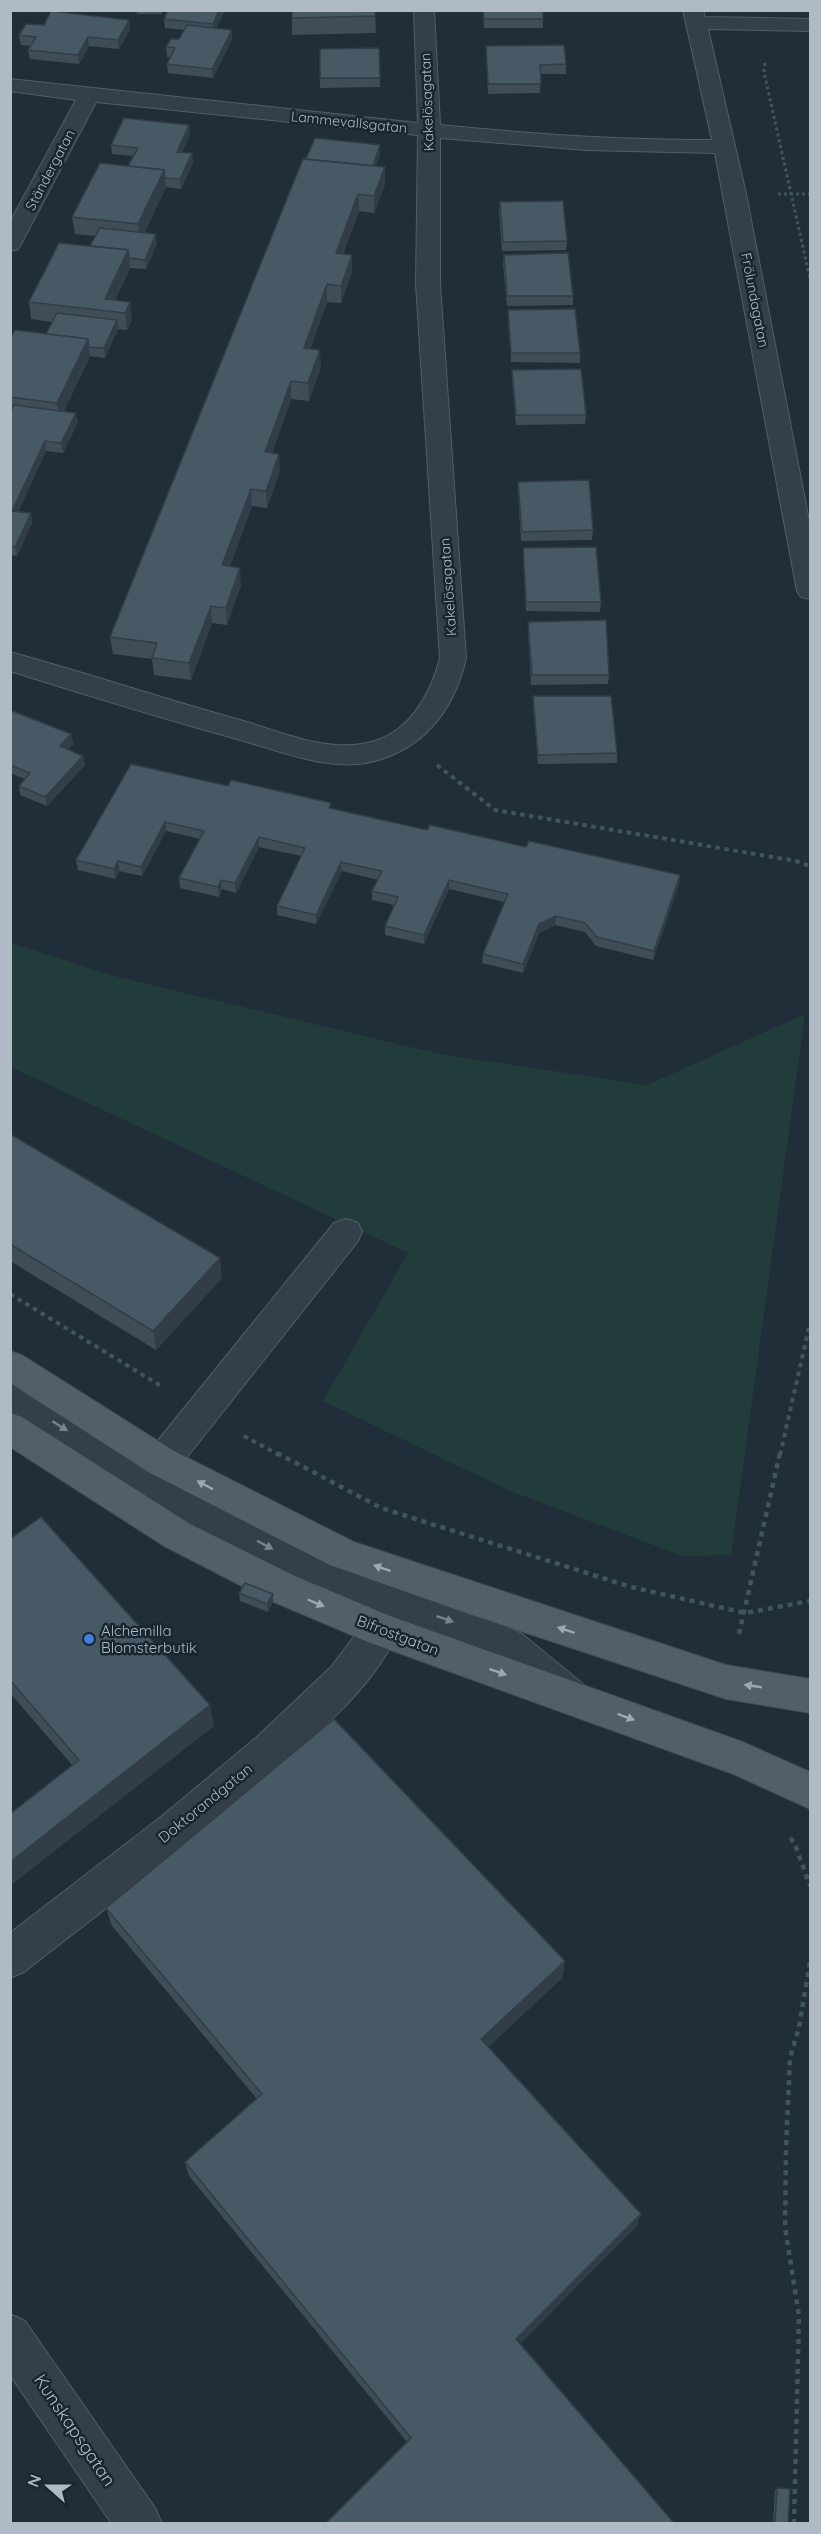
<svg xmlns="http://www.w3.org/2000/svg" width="821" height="2534" viewBox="0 0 821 2534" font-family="Quicksand,sans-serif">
  <rect width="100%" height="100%" fill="#202e3a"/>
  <!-- green -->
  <path fill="#223b3b" d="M11 943 114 976 440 1054 647 1085 805 1014 731 1555 682 1556 508 1490 323 1401 408 1253 11 1067Z"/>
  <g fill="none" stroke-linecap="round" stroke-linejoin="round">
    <!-- minor casing -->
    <g stroke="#515e68" stroke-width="2">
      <g id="minor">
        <path d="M414 10H434L440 125C530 134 621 140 712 140L683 10H703L705 17 810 19V31L708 29 746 194 810 526V599L801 597 797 591 715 153 586 150 440 138V284L466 658C454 711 422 752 366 763 324 770 277 750 237 739 161 718 86 695 10 671V652C90 674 167 700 247 722 283 733 328 752 367 743 409 734 430 696 440 658L416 284 418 135 96 102 21 244 18 249 10 251V222L76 100 10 91V79L418 123Z"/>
        <path d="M346 1219 358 1223 362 1232 358 1241 172 1476 204 1496 290 1541 383 1581 477 1614 522 1634 584 1685 590 1697 584 1709 571 1714 558 1709 496 1658 454 1639 361 1606 264 1563 178 1518 146 1498 133 1494 130 1487 10 1413V1381L22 1385 143 1459 334 1223Z"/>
        <path d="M381 1613 394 1618 399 1630C373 1689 317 1733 269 1775 190 1844 107 1907 24 1972L10 1978V1933L161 1817 257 1737 331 1667 368 1618Z"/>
        <path d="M10 2314 25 2321 155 2508 162 2524H112L10 2375Z"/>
      </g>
    </g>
    <!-- major casing -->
    <g stroke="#3d4954" stroke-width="2">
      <g id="major">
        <path d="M10 1351 22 1355 174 1451 354 1542 726 1665 810 1679V1713L726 1699 469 1614 330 1565 150 1473 10 1383Z"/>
        <path d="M10 1413 22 1417 190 1524 295 1576 390 1616 743 1742 810 1772V1809L733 1774 368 1642 269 1600 164 1546 10 1447Z"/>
      </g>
    </g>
    <!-- path-far2 -->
    <g stroke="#3f5757" stroke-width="3" stroke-dasharray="3 3" stroke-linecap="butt">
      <path d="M765 63 764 72 810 279"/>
      <path d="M778 194H810"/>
    </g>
    <!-- path-far1 -->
    <g stroke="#3f5757" stroke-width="4" stroke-dasharray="4.5 4.5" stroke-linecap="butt">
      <path d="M437 765 495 810 796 861 810 866"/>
      <path d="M10 1294 161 1386"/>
      <path d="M244 1436 279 1455"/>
      <path d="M780 1455 810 1323"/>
    </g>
    <!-- path -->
    <g stroke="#3f5757" stroke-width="4.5" stroke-dasharray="5 5" stroke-linecap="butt">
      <path d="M277 1453 381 1508 631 1587 745 1613 810 1601"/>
      <path d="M739 1634 780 1453"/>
      <path d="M790 1838 794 1842 810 1886"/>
      <path d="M794 2524 799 2316 785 2227 786 2148 790 2058 799 2027 810 1962"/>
    </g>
    <!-- minor -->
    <use href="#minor" fill="#33404a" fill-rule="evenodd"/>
    <!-- major -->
    <use href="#major" fill="#515f6a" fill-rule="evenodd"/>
  </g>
  <!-- wall -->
  <g fill="#3e4d58">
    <path d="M136 10H162V14H137Z"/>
    <path d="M375 10 376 33 292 35V18Z"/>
    <path d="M483 10H543V28H484Z"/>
    <path d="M224 12 216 28 232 30V39L213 78 168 73 167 64 171 57H167L166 47 179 39 185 30 165 28 164 19Z"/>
    <path d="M129 20 130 29 119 49 89 46 79 64 30 59 28 50 31 46 21 45 19 35 44 25Z"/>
    <path d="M486 46 566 64V74H540V93L488 94Z"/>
    <path d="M379 48 380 87 320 88V49Z"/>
    <path d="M190 135 182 152 192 153 193 163 181 189 166 187 144 233 157 243 146 269 130 268 115 300 132 319 127 330 118 329 105 358 90 356 64 411 78 422 63 453 46 451 18 512 31 513 32 523 17 556 10 555V339L46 334 52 322 31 319 29 302 90 246 95 236 75 234 72 217 128 166 133 156 112 154 111 145Z"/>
    <path d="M380 154 376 166 385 184 374 213 359 211 343 254 352 255V272L341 303 327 302 310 349 321 367 309 401 291 399 272 453 280 471 267 508 252 506 230 566 241 585 227 625 212 623 191 680 154 675 152 659 113 654 110 637 306 159Z"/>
    <path d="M500 202 567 241 566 250 502 251 499 212Z"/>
    <path d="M504 255 573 296V305L507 306 503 264Z"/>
    <path d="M508 310 580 353V363L511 362 508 320Z"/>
    <path d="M512 370 586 415 585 424 516 425 512 379Z"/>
    <path d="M518 482 593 530 592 540 521 541 518 491Z"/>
    <path d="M523 548 601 602 600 612 526 611 523 558Z"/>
    <path d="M528 622 609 675 608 684 531 685 528 631Z"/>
    <path d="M533 696 617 753V763L538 764 533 705Z"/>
    <path d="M10 710 71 734 73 744 68 749 83 756 85 765 47 806 20 795 19 786 25 779 10 773Z"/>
    <path d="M228 786 427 830 679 884 653 960 596 946 585 932 555 925 539 933 523 973 482 963 483 954 504 902 449 889 424 944 385 935V926L394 905 372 900V891L378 880 342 871 316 924 277 915V906L301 856 259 847 236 893 222 889 219 897 180 888 179 878 200 839 166 831 142 876 119 871 115 879 78 870 76 860Z"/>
    <path d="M10 1134 222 1278 156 1350 10 1261Z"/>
    <path d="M10 1539 214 1726 73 1766 10 1693Z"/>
    <path d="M239 1593 273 1602 268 1612 240 1601Z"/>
    <path d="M106 1908 565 1961 562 1978 488 2047 641 2214 636 2227 407 2442 189 2176 185 2162 257 2099 112 1926Z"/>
    <path d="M777 2488 788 2523H773L775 2490Z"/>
  </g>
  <!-- shaded-wall -->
  <g fill="#323e47">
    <path d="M219 10H223L224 12 213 33V24Z"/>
    <path d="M129 20 130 29 119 49 118 40Z"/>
    <path d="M232 30V39L213 78 212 69Z"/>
    <path d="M88 37 89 46 79 64 78 55Z"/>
    <path d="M189 125 190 135 178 161 177 152Z"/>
    <path d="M380 145V154L370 183V173Z"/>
    <path d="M192 153 193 163 181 189 180 179Z"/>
    <path d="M385 167V184L374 213V196Z"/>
    <path d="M164 170 166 187 140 242 138 224Z"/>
    <path d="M358 194 359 211 337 270 336 253Z"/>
    <path d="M156 234 157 243 146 269 145 260Z"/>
    <path d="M128 250 130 268 110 311 105 299Z"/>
    <path d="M352 255V272L341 303V286Z"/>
    <path d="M327 284V302L304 365V348Z"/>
    <path d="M130 302 132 319 127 330 125 313Z"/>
    <path d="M117 320 118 329 105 358 104 348Z"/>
    <path d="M88 339 90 356 60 420 57 403Z"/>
    <path d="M320 350 321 367 309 401 308 383Z"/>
    <path d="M291 381V399L266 470 265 452Z"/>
    <path d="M76 413 78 422 63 453 61 443Z"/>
    <path d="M45 441 46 451 14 520 12 511Z"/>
    <path d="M279 454 280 471 267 508 266 491Z"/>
    <path d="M251 489 252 506 224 582 222 565Z"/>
    <path d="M31 513 32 523 17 556 15 547Z"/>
    <path d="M240 568 241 585 227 625 226 608Z"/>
    <path d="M211 606 212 623 191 680 189 663Z"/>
    <path d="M71 734 73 744 62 756 60 746Z"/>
    <path d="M83 756 85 765 47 806 45 797Z"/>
    <path d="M165 822 166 831 142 876 141 867Z"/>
    <path d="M259 837V847L236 893 235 883Z"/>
    <path d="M118 861 119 871 115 879 114 869Z"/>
    <path d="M341 862 342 871 316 924V915Z"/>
    <path d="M680 875 679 884 653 960 654 951Z"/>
    <path d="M221 880 222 889 219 897 218 887Z"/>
    <path d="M449 880V889L424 944V935Z"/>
    <path d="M556 916 555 925 539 933 523 973V964L539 924Z"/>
    <path d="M220 1258 222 1278 156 1350 153 1331Z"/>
    <path d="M273 1594V1602L268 1612 267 1604Z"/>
    <path d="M210 1705 214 1726 10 1886V1862Z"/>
    <path d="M565 1961 562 1978 480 2055 481 2039Z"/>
    <path d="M641 2214 636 2227 514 2350 516 2339Z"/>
  </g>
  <!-- building -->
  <g fill="#485966" stroke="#323e47" stroke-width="1.5">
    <path d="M168 10H219L213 24 164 19Z"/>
    <path d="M292 10H375V16L292 18Z"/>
    <path d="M483 10H543V19H484Z"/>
    <path d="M51 11 129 20 118 40 88 37 78 55 28 50 36 37 19 35 26 24 44 25Z"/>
    <path d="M187 25 232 30 212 69 167 64 175 48 166 47 171 39H179Z"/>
    <path d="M564 45 566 64 540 65 541 84H488L486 46Z"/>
    <path d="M379 48 380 78H320V49Z"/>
    <path d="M124 118 189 125 177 152 192 153 180 179 165 178 164 170 128 166 138 148 111 145Z"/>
    <path d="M315 138 380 145 373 166 306 159Z"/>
    <path d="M303 159 385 167 374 196 358 194 336 253 352 255 341 286 327 284 304 348 320 350 308 383 291 381 265 452 279 454 266 491 251 489 222 565 240 568 226 608 211 606 189 663 152 658 157 643 110 637Z"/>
    <path d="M100 163 164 170 138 224 72 217Z"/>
    <path d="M563 201 567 241 503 242 500 202Z"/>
    <path d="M100 228 156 234 145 260 129 258 128 250 90 246Z"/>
    <path d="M59 243 128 250 105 299 130 302 125 313 29 302Z"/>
    <path d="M568 253 573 296H507L504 255Z"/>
    <path d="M575 309 580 353H511L508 310Z"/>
    <path d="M57 313 117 320 104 348 89 347 88 339 46 334Z"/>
    <path d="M15 330 88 339 57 403 10 397V339Z"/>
    <path d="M581 369 586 415H516L512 370Z"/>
    <path d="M14 405 76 413 61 443 45 441 12 511 31 513 15 547 10 546V413Z"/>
    <path d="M589 480 593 530 522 532 518 482Z"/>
    <path d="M596 547 601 602H526L523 548Z"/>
    <path d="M606 620 609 675H532L528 622Z"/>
    <path d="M533 696H611L617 753 538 755Z"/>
    <path d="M10 710 71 734 60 746 83 756 45 797 19 786 30 773 10 765Z"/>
    <path d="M131 764 228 786 231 780 331 803 329 808 427 830 430 825 526 847 529 841 680 875 654 951 597 937 585 923 556 916 539 924 523 964 483 954 508 894 449 880 424 935 385 926 398 897 372 891 382 871 341 862 316 915 277 906 305 848 259 837 235 883 221 880 218 887 179 878 204 831 165 822 141 867 118 861 114 869 76 860Z"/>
    <path d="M10 1134 220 1258 153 1331 10 1244Z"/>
    <path d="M41 1517 210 1705 10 1862V1814L79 1760 10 1680V1539Z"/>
    <path d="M245 1583 273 1594 267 1604 239 1593Z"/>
    <path d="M334 1719 565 1961 481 2039 641 2214 516 2339 674 2523H326L411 2438 185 2162 262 2094 106 1908Z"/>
    <path d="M777 2488 790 2489 788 2523H775Z"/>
  </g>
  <!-- one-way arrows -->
  <defs><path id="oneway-solid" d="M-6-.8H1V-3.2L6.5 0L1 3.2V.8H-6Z" transform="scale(1.5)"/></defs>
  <g fill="#77848f">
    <use href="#oneway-solid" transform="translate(60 1426) rotate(32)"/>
    <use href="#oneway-solid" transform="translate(265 1545) rotate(28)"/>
    <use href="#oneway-solid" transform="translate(445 1619) rotate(19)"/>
  </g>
  <g fill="#9ba9b4">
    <use href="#oneway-solid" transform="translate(205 1485) rotate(-152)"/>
    <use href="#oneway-solid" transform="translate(382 1568) rotate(-161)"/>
    <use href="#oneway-solid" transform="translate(316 1603) rotate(23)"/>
    <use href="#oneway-solid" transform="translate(566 1630) rotate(-162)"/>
    <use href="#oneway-solid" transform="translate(498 1672) rotate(19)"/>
    <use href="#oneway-solid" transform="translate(753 1686) rotate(-171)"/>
    <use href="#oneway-solid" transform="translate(626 1717) rotate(20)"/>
  </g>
  <!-- markers -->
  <circle fill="#3f7fe0" stroke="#19252f" stroke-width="2" cx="89" cy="1639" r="6"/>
  <g text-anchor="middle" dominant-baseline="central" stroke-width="5" stroke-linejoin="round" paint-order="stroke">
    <!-- far-street labels -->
    <g font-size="14" fill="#aebbc7" stroke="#19252f">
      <text transform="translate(427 102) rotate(-92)">Kakelösagatan</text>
      <text transform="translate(349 122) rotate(6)">Lammevallsgatan</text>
      <text transform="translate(50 170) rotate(-62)">Ständergatan</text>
      <text transform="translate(755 300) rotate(79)">Frölundagatan</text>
      <text transform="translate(448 587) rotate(-94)">Kakelösagatan</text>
    </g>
    <!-- poi labels -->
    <g font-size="15" fill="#aebbc7" stroke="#19252f" text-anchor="start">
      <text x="101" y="1630">Alchemilla<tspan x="101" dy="17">Blomsterbutik</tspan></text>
    </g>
    <!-- street labels -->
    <g font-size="15" fill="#aebbc7" stroke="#19252f">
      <text transform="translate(398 1635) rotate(21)">Bifrostgatan</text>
      <text transform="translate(205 1803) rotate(-39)">Doktorandgatan</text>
    </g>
    <!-- near-street labels -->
    <g font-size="18" fill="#aebbc7" stroke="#19252f">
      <text transform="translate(75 2430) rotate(56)">Kunskapsgatan</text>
    </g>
  </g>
  <!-- border -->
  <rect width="821" height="2534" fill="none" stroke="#aebbc7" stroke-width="24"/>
  <!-- north arrow -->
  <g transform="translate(48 2486) rotate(291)" stroke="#19252f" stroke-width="4.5" paint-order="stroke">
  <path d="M0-4.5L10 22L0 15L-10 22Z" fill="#aebbc7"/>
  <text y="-9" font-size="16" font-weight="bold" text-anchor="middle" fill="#aebbc7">N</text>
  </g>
</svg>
